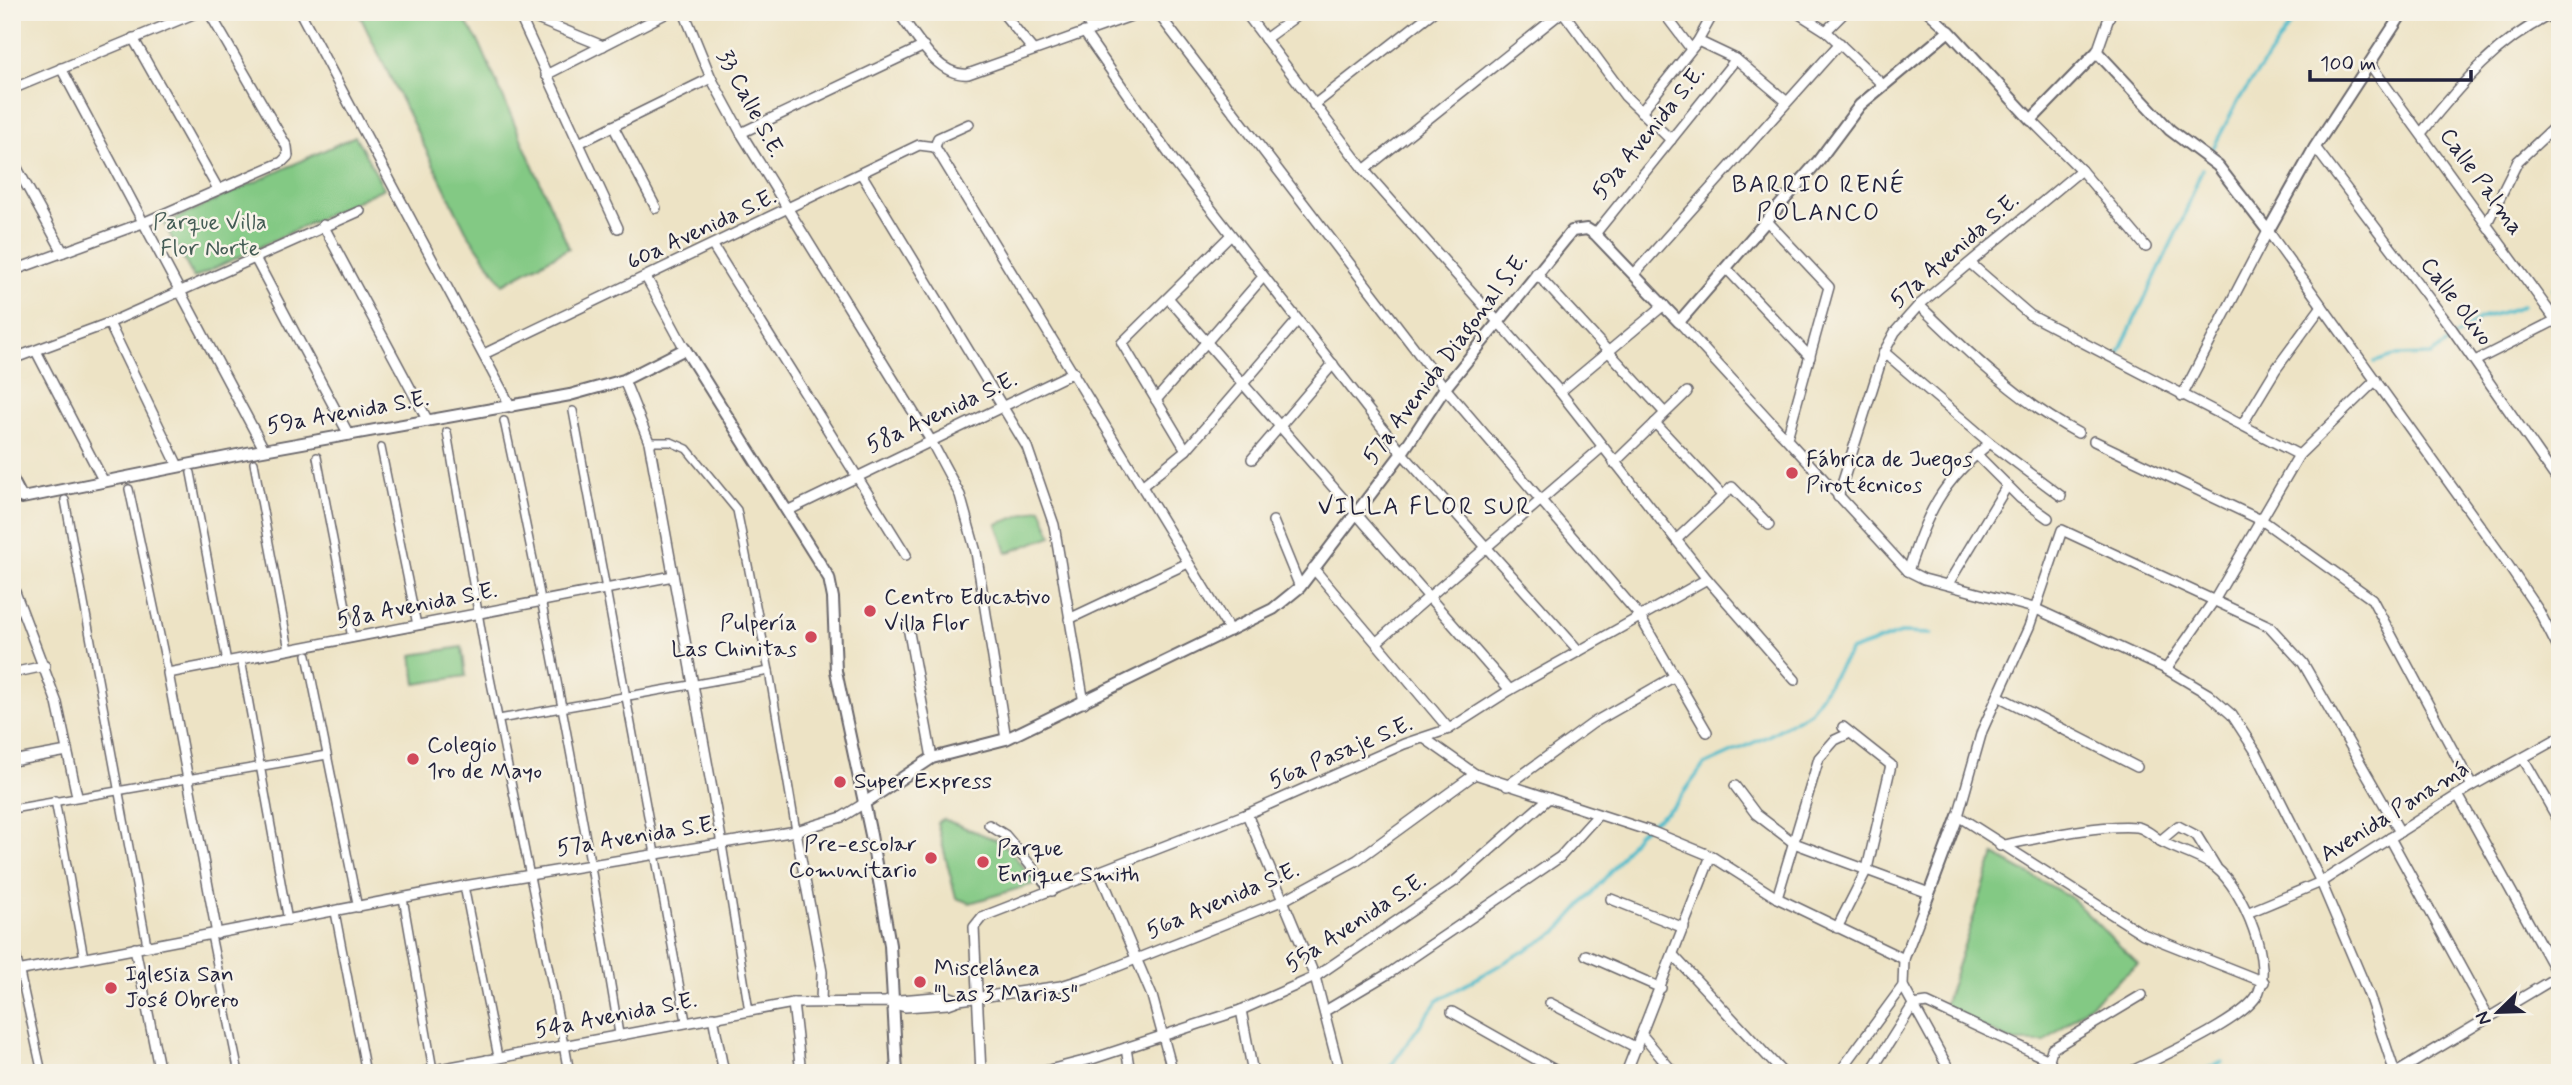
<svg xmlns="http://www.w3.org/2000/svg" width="2572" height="1085" viewBox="0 0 2572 1085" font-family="Mynerve,sans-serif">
  <rect width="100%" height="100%" fill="#f7f3e8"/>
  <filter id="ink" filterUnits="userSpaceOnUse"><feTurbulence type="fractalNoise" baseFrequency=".0143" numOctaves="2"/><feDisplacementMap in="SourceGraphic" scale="14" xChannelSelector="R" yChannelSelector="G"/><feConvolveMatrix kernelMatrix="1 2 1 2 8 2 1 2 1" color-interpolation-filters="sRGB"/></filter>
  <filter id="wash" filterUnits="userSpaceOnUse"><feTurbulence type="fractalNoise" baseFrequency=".00686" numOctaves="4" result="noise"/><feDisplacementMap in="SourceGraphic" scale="28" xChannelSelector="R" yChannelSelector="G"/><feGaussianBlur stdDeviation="1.57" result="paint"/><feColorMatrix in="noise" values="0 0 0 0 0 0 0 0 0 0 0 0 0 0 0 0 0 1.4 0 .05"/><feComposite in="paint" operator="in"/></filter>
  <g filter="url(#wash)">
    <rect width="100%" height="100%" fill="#ede3c5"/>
    <!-- green -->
    <g fill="#83c984" stroke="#527660" stroke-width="2">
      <path d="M358 12H459L479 42 569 248 503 284 466 231Z"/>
      <path d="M355 136 384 188 194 278 164 224Z"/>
      <path d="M1041 508 1052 536 1007 553 997 524Z"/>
      <path d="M462 647 466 676 416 684 412 655Z"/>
      <path d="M943 819 1002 842 1037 883 970 903 956 898 937 823Z"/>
      <path d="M1994 855 2069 896 2138 964 2045 1042H2014L1943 1009Z"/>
    </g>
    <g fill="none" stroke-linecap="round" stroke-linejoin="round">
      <!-- stream -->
      <g stroke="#4fbbca" stroke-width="3.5">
        <path d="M2211 152 2238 101 2299 12"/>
        <path d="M2553 289 2560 281"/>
        <path d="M2119 352 2182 221 2202 169"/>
        <path d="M2375 362 2394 356 2431 355 2479 319 2523 306"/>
        <path d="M1386 1073 1437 1001 1557 932 1613 869 1638 833 1674 806 1704 765 1768 736 1810 712 1850 651 1901 633 1931 634"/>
        <path d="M2197 1073 2222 1062"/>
      </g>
    </g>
  </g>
  <g filter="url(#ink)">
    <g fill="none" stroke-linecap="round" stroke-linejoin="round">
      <!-- pedestrian casing -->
      <g stroke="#69666b" stroke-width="10">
        <g id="pedestrian">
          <path d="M573 411 686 1021"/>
          <path d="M504 421C548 624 586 829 619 1034"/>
          <path d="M447 432 485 653 564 1045"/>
          <path d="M649 442H671L687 449 737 510 769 671 796 831"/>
          <path d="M381 448 417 625"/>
          <path d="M317 457 352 638"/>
          <path d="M254 463 289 650"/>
          <path d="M191 473 227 662"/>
          <path d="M129 489 168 673"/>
          <path d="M65 500 147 945"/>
          <path d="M307 655 358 908"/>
          <path d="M241 659 288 921"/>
          <path d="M499 719 769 671"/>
          <path d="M55 800 84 958"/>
          <path d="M12 809 327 755"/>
          <path d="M722 844 749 1011"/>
          <path d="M464 886 498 1057"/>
          <path d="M403 898 433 1070"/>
          <path d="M335 912 366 1073"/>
          <path d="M211 935 239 1073"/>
          <path d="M12 936 42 1073"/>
        </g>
      </g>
      <!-- minor casing -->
      <g stroke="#69666b" stroke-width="12">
        <g id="minor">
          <path d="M300 12 511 407"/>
          <path d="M518 12 618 228"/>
          <path d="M520 12 603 46"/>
          <path d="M684 12 711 78 741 133 930 439 960 495 976 552 1006 739"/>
          <path d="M898 12C915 34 937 77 968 74L1142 12"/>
          <path d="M1002 12 1033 50"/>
          <path d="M1080 12 1093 29"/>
          <path d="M1157 12 1445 388 1639 615 1707 732"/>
          <path d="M1245 12 1364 170 1560 392 1707 579 1795 680"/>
          <path d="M1563 12 1625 96 1671 140"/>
          <path d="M1663 12 1691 49"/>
          <path d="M1796 12 1826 31 1883 85"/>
          <path d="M1928 12 1949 31"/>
          <path d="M1826 31 1845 12"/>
          <path d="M1084 32 1176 164 1402 453 1579 651"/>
          <path d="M133 38 218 189"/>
          <path d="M1265 39 1302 12"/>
          <path d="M1698 41 1736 59 1786 101"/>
          <path d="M2097 52 2111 12"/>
          <path d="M2369 63 2560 326"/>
          <path d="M61 68 264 449"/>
          <path d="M546 75 669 12"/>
          <path d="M12 89 198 12"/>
          <path d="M1314 105 1433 12"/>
          <path d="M1641 112 1698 41 1714 12"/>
          <path d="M2031 120 2081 170 2146 247"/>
          <path d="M613 126 656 208"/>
          <path d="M2422 132C2462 83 2497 40 2556 12"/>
          <path d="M741 133 924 46"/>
          <path d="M579 143 711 78"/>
          <path d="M935 147 1230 631"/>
          <path d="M935 147 938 138 969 124"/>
          <path d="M2315 147 2452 329 2560 484"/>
          <path d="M12 159 63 252"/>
          <path d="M1364 170 1562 12"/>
          <path d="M862 175 1027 447 1054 525 1084 703"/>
          <path d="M1767 221 1829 287 1787 438"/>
          <path d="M2487 223 2518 161 2560 122"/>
          <path d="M323 225 428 421"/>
          <path d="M1595 234 1736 59"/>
          <path d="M713 246 906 555"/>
          <path d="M254 256 349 435"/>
          <path d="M1971 264 2030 315 2299 455"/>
          <path d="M1726 268 1810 357"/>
          <path d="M12 271 145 222 282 162 288 156 287 147 209 12"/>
          <path d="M1536 273 1665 413"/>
          <path d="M1635 273 1840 43"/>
          <path d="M646 277 685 349"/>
          <path d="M1169 299 1510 690"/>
          <path d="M1919 305C1969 353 2016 400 2078 433"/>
          <path d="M1679 322 1908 571 1924 579 2034 608 2166 669 2208 694 2232 715 2256 752 2321 882 2369 995 2395 1073"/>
          <path d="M109 323 178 466"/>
          <path d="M36 351 103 480"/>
          <path d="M1884 352 1990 443 2061 496"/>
          <path d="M484 354 919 145 935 147"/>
          <path d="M12 359 109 323 360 211"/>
          <path d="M2475 361 2558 319"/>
          <path d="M624 380 649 442 722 844"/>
          <path d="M1560 392 1664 305"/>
          <path d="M2182 396 2268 231 2506 562 2539 611 2560 652"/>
          <path d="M1156 400 1263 277"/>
          <path d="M1655 423 1721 494"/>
          <path d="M2242 425 2276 369 2322 306"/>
          <path d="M2094 441 2263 521 2372 599 2472 786"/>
          <path d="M1186 450 1122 343 1231 235"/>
          <path d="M1976 454 2020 498 2048 518"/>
          <path d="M1252 459 1333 364"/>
          <path d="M1614 463 1687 392"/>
          <path d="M1142 486 1186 450 1297 321"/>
          <path d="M1838 497 1884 352 1895 332 1919 305 2081 170"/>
          <path d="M789 510 1074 372"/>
          <path d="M1273 521 1300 587"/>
          <path d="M1677 539 1732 487 1769 525"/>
          <path d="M1313 568 1449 729"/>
          <path d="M1908 571C1928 512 1940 483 1990 443"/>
          <path d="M12 584 57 703 77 796"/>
          <path d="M1948 584 2007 486"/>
          <path d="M1069 619 1188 563"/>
          <path d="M908 627 932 758"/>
          <path d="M1377 642 1601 448"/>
          <path d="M2166 669 2215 599 2299 455 2376 380"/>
          <path d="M12 673 45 666"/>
          <path d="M1998 696 2137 767"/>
          <path d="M1424 738 1475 774 1653 832 1711 856 1777 898 1904 959"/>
          <path d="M2523 758 2560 823"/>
          <path d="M12 761 67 751"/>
          <path d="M1507 786 1593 723 1675 676"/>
          <path d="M1735 786 1756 814 1794 843 1929 893"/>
          <path d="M2458 795 2558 976"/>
          <path d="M1247 814 1315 977 1340 1073"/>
          <path d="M989 825 1005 835 1052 891"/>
          <path d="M796 831 822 972 821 1002"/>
          <path d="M2390 838 2488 1017"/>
          <path d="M2160 841 2178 826 2197 836 2216 867"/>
          <path d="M2000 846C2040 838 2097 824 2137 827 2146 828 2155 838 2164 843 2180 851 2202 857 2216 868 2243 889 2276 968 2256 997 2238 1023 2158 1058 2128 1073"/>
          <path d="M1100 873 1152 996 1173 1073"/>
          <path d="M1777 898 1819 758 1835 740 1850 733"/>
          <path d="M1611 899 1684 928"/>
          <path d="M1924 907 1904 959 1903 986 1951 1073"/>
          <path d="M2247 913 2321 882 2472 786 2560 737"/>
          <path d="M1837 928 1867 869 1891 765 1843 727"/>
          <path d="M217 934 168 673 673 576"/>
          <path d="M135 948 160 1073"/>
          <path d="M1586 955 1661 988"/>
          <path d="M1674 956 1783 1073"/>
          <path d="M12 972 464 886 796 831 842 817 863 804"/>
          <path d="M2264 982 2143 934 1958 816 1982 731 2029 627 2062 530 2269 626 2303 663 2400 832"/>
          <path d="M888 1001 947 996 959 1000"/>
          <path d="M793 1003 801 1073"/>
          <path d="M1550 1003 1637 1048"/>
          <path d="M1241 1010 1253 1073"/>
          <path d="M1325 1011 1391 972 1560 857 1598 815"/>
          <path d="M1452 1012 1560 1073"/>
          <path d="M713 1017 724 1073"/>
          <path d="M1642 1035 1674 1073"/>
          <path d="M564 1045 569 1073"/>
          <path d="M1126 1048 1130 1073"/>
          <path d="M487 1060 489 1073"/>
          <path d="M2049 1060 2052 1049 2142 995"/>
          <path d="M418 1073 793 1003 886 1002 905 1007 948 1004 959 1000 1061 986 1096 975 1284 900 1357 860 1475 774"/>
          <path d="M981 1073 974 927 982 917 1247 814 1404 744 1449 729 1510 690 1707 579"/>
          <path d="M1037 1073 1092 1059 1241 1010 1315 977 1455 881 1549 798"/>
          <path d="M1626 1073 1711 856"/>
          <path d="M1839 1073 1903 986"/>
          <path d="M1870 1073 1913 1005 1927 1003 2049 1060 2056 1073"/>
          <path d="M2396 1073 2560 975"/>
        </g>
      </g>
      <!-- tertiary casing -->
      <g stroke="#69666b" stroke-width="14">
        <g id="tertiary">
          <path d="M12 479 22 498 252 452 570 395 624 380 685 349 829 578 833 598 836 671 871 835 890 945 897 1073"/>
          <path d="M863 804 932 758 1006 739 1273 609 1300 587 1402 453 1445 388 1572 231 1587 229 1595 234 1679 322 1819 160 1860 105 1949 31 2031 120 2097 52 2170 130 2218 166 2268 231 2315 147 2403 12"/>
          <path d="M1924 907 1958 816"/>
        </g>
      </g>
      <!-- pedestrian -->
      <use href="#pedestrian" stroke="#fff" stroke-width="7"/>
      <!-- minor -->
      <use href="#minor" stroke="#fff" stroke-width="9"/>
      <!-- tertiary -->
      <use href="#tertiary" stroke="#fff" stroke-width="10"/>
    </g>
  </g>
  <!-- markers -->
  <g fill="#d1495b" stroke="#f7f3e8" stroke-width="2.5">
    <circle cx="1792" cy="473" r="7"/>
    <circle cx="870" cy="611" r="7"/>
    <circle cx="811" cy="637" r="7"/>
    <circle cx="413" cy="759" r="7"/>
    <circle cx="840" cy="782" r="7"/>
    <circle cx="931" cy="858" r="7"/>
    <circle cx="983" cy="862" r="7"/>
    <circle cx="920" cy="982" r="7"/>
    <circle cx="111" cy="988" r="7"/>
  </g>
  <g text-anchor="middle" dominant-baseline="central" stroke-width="5" stroke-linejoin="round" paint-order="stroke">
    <!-- street labels -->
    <g font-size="23" fill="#22223b" stroke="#f7f3e8">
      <text transform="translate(750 104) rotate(62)">33 Calle S.E.</text>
      <text transform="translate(1649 133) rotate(-51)">59a Avenida S.E.</text>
      <text transform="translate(2481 182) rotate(54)">Calle Palma</text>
      <text transform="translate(702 230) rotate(-25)">60a Avenida S.E.</text>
      <text transform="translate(1955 251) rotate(-41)">57a Avenida S.E.</text>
      <text transform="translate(2456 302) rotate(53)">Calle Olivo</text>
      <text transform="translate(1446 359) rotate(-53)">57a Avenida Diagonal S.E.</text>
      <text transform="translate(348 413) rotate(-10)">59a Avenida S.E.</text>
      <text transform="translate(942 413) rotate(-25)">58a Avenida S.E.</text>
      <text transform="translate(417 606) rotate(-11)">58a Avenida S.E.</text>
      <text transform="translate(1341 753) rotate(-23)">56a Pasaje S.E.</text>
      <text transform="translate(2395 812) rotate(-32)">Avenida Panamá</text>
      <text transform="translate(637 837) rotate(-9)">57a Avenida S.E.</text>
      <text transform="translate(1223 901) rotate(-23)">56a Avenida S.E.</text>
      <text transform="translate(1356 923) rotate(-33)">55a Avenida S.E.</text>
      <text transform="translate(616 1016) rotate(-11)">54a Avenida S.E.</text>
    </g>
    <!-- park labels -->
    <g font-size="23" fill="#445c55" stroke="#f7f3e8">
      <text x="210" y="223">Parque Villa<tspan x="210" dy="26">Flor Norte</tspan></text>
    </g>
    <!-- poi labels -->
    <g font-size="23" fill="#22223b" stroke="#f7f3e8" text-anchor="start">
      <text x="1806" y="460">Fábrica de Juegos<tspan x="1806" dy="26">Pirotécnicos</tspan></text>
      <text x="884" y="598">Centro Educativo<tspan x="884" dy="26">Villa Flor</tspan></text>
      <text x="797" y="624" text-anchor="end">Pulpería<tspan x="797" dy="26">Las Chinitas</tspan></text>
      <text x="427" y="746">Colegio<tspan x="427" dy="26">1ro de Mayo</tspan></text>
      <text x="854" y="782">Super Express</text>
      <text x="917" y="845" text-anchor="end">Pre-escolar<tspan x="917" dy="26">Comunitario</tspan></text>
      <text x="997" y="849">Parque<tspan x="997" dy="26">Enrique Smith</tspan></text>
      <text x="934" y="969">Miscelánea<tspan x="934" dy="26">"Las 3 Marias"</tspan></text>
      <text x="125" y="975">Iglesia San<tspan x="125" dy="26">José Obrero</tspan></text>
    </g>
    <!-- neighbourhood labels -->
    <g font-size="24" letter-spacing="2" fill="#22223b" stroke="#f7f3e8">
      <text x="1819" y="185">BARRIO RENÉ<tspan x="1819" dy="28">POLANCO</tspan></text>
      <text x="1425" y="507">VILLA FLOR SUR</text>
    </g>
  </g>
  <!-- margin -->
  <rect width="2572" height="1085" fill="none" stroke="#f7f3e8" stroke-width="42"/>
  <!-- north arrow -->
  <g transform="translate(2498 1012) rotate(247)" stroke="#f7f3e8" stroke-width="5" paint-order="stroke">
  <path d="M0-5L12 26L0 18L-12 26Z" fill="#22223b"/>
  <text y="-10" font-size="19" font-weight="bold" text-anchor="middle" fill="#22223b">N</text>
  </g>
  <!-- scale -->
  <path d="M2310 70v10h161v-10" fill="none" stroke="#22223b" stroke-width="3.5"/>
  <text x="2320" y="70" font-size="21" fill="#22223b" stroke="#f7f3e8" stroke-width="5" paint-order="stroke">100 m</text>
</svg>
